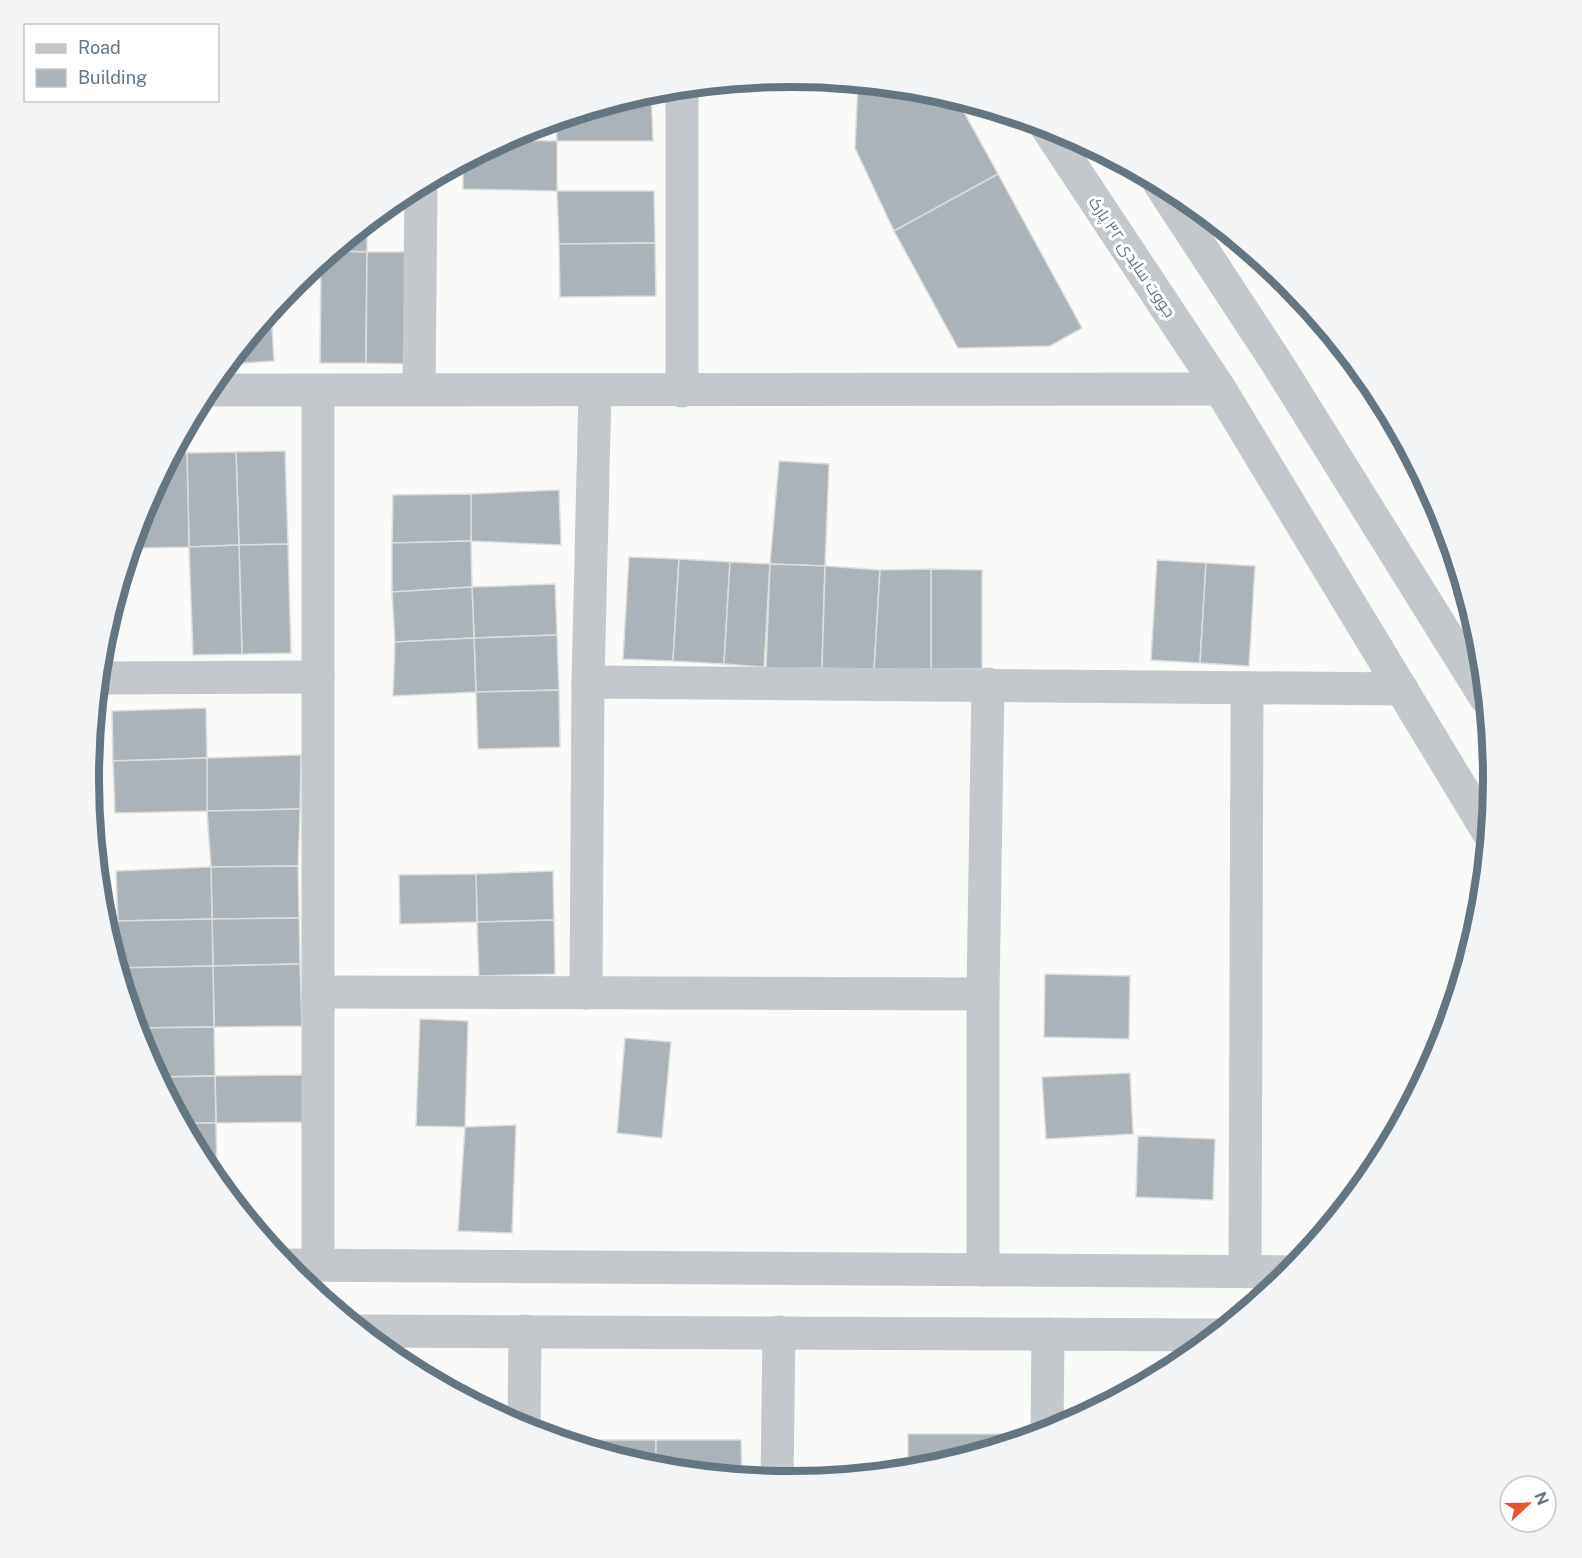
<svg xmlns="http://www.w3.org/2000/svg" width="1582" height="1558" viewBox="0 0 1582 1558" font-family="'Public Sans',Cairo,sans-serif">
  <rect width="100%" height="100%" fill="#fafaf8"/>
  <!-- building -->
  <g fill="#aab3b9" stroke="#dcdcda" stroke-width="1.5">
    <path d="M858 83 928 90 956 98 998 174 894 231 855 148Z"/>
    <path d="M651 91 653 141H557L556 120Z"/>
    <path d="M503 140 557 141V191L463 189V162Z"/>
    <path d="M998 174 1082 328 1050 346 958 348 894 231Z"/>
    <path d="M557 191H654L655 243 559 244Z"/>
    <path d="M367 223V252L332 251Z"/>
    <path d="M655 243 656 296 560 297 559 244Z"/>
    <path d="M332 251 367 252 366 363H320L321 260Z"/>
    <path d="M367 252H414L413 364 366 363Z"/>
    <path d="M271 311 274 361 228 364V363Z"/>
    <path d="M285 451 288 544 239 545 236 452Z"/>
    <path d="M236 452 239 545 189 547 187 453Z"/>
    <path d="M187 453 189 547 139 548V521L142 510 172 454Z"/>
    <path d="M779 461 829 464 825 566 770 564Z"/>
    <path d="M559 490 561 545 471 541V494Z"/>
    <path d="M471 494V541L392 543 393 495Z"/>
    <path d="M471 541 472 587 392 592V543Z"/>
    <path d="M288 544 291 653 242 654 239 545Z"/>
    <path d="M239 545 242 654 193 655 189 547Z"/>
    <path d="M629 557 679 559 673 661 623 659Z"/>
    <path d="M679 559 730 562 724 664 673 661Z"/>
    <path d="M1157 560 1206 563 1200 663 1151 660Z"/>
    <path d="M730 562 770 564 764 667 724 664Z"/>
    <path d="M1206 563 1255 566 1249 666 1200 663Z"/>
    <path d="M770 564 825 566 822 668 766 669Z"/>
    <path d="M825 566 880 570 874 671 822 668Z"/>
    <path d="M931 569 982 570V669H931Z"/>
    <path d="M931 569V669L874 671 880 570Z"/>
    <path d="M555 584 557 635 474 638 472 587Z"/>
    <path d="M472 587 474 638 395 642 392 592Z"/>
    <path d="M106 628V671H99L102 642Z"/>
    <path d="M557 635 559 690 476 692 474 638Z"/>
    <path d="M474 638 476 692 393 696 395 642Z"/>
    <path d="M559 690 560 747 478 749 476 692Z"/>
    <path d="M206 708 207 758 113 761 112 711Z"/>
    <path d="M301 755 300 809 207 811V758Z"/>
    <path d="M207 758V811L115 813 113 761Z"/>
    <path d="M300 809 298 866 211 867 207 811Z"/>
    <path d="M298 866 299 918 212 919 211 867Z"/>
    <path d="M211 867 212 919 118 921 116 871Z"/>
    <path d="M553 871 554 920 477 922 476 874Z"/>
    <path d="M476 874 477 922 400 924 399 875Z"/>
    <path d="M299 918 300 964 213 966 212 919Z"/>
    <path d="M212 919 213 966 118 968V921Z"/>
    <path d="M554 920 555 974 479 976 477 922Z"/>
    <path d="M300 964 302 1026 214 1027 213 966Z"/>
    <path d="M213 966 214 1027 136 1028 118 968Z"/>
    <path d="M1045 974 1130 976 1129 1039 1044 1037Z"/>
    <path d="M420 1019 468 1021 465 1127 416 1126Z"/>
    <path d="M214 1027 215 1076 158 1077 142 1048 136 1028Z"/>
    <path d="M625 1038 671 1042 662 1138 617 1133Z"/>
    <path d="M1130 1073 1133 1134 1046 1139 1042 1077Z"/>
    <path d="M312 1075 313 1122 216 1123 215 1076Z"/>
    <path d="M215 1076 216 1123H182L158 1077Z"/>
    <path d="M182 1123H216L217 1181 207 1169Z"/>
    <path d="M516 1125 512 1233 458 1231 465 1127Z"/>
    <path d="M1138 1136 1215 1139 1213 1200 1136 1197Z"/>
    <path d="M908 1434H1023V1439L928 1468 908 1470Z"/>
    <path d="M561 1440H656V1468H654Z"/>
    <path d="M656 1440H741L742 1477 656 1468Z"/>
  </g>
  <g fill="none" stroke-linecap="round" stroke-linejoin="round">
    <!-- minor -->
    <g stroke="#c3c8cc" stroke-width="33">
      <path d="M1045 125 1220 389 1488 832"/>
      <path d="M1159 183 1277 363 1485 697"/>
      <path d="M206 390 1220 389"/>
      <path d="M419 390 421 184"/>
      <path d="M318 391V1266"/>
      <path d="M682 391V87"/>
      <path d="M98 678 318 677"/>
      <path d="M588 682 1402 689"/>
      <path d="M319 992 983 994"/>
      <path d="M586 993 588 682 595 391"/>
      <path d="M286 1265 1291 1272"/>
      <path d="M983 1270V994L988 684"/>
      <path d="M1245 1271 1247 688"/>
      <path d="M361 1331 1216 1335"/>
      <path d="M524 1429 525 1331"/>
      <path d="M1047 1432 1048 1334"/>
      <path d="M777 1480 779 1332"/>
    </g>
  </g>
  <g text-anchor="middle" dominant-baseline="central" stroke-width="6" stroke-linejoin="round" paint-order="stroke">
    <!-- street labels -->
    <g font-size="16" fill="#657683" stroke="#fff">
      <text transform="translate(1132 257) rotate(56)">جووت سایدی ٣٢ پارک</text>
    </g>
  </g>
  <!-- crop -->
  <path d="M0 0H1582V1558H0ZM99 779a692 692 0 1 1 1384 0a692 692 0 1 1-1384 0Z" fill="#f3f4f5" fill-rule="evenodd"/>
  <path fill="none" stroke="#657683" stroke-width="8" d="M99 779a692 692 0 1 1 1384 0a692 692 0 1 1-1384 0Z"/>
  <!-- legend -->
  <rect x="24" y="24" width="195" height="78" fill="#ffffff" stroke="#c1c8cd" stroke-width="1.5"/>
  <rect x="36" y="44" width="30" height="9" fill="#c3c8cc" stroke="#c1c8cd" stroke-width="1.5"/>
  <text x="78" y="54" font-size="18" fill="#657683">Road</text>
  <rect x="36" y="69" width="30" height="18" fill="#aab3b9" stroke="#c1c8cd" stroke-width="1.5"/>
  <text x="78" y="84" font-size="18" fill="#657683">Building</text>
  <!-- north arrow -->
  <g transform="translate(1528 1504) rotate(68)"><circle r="28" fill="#ffffff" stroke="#c1c8cd" stroke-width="1.5"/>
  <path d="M0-4.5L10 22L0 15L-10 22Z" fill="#e4572e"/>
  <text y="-9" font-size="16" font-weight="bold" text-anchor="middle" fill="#657683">N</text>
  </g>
</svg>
